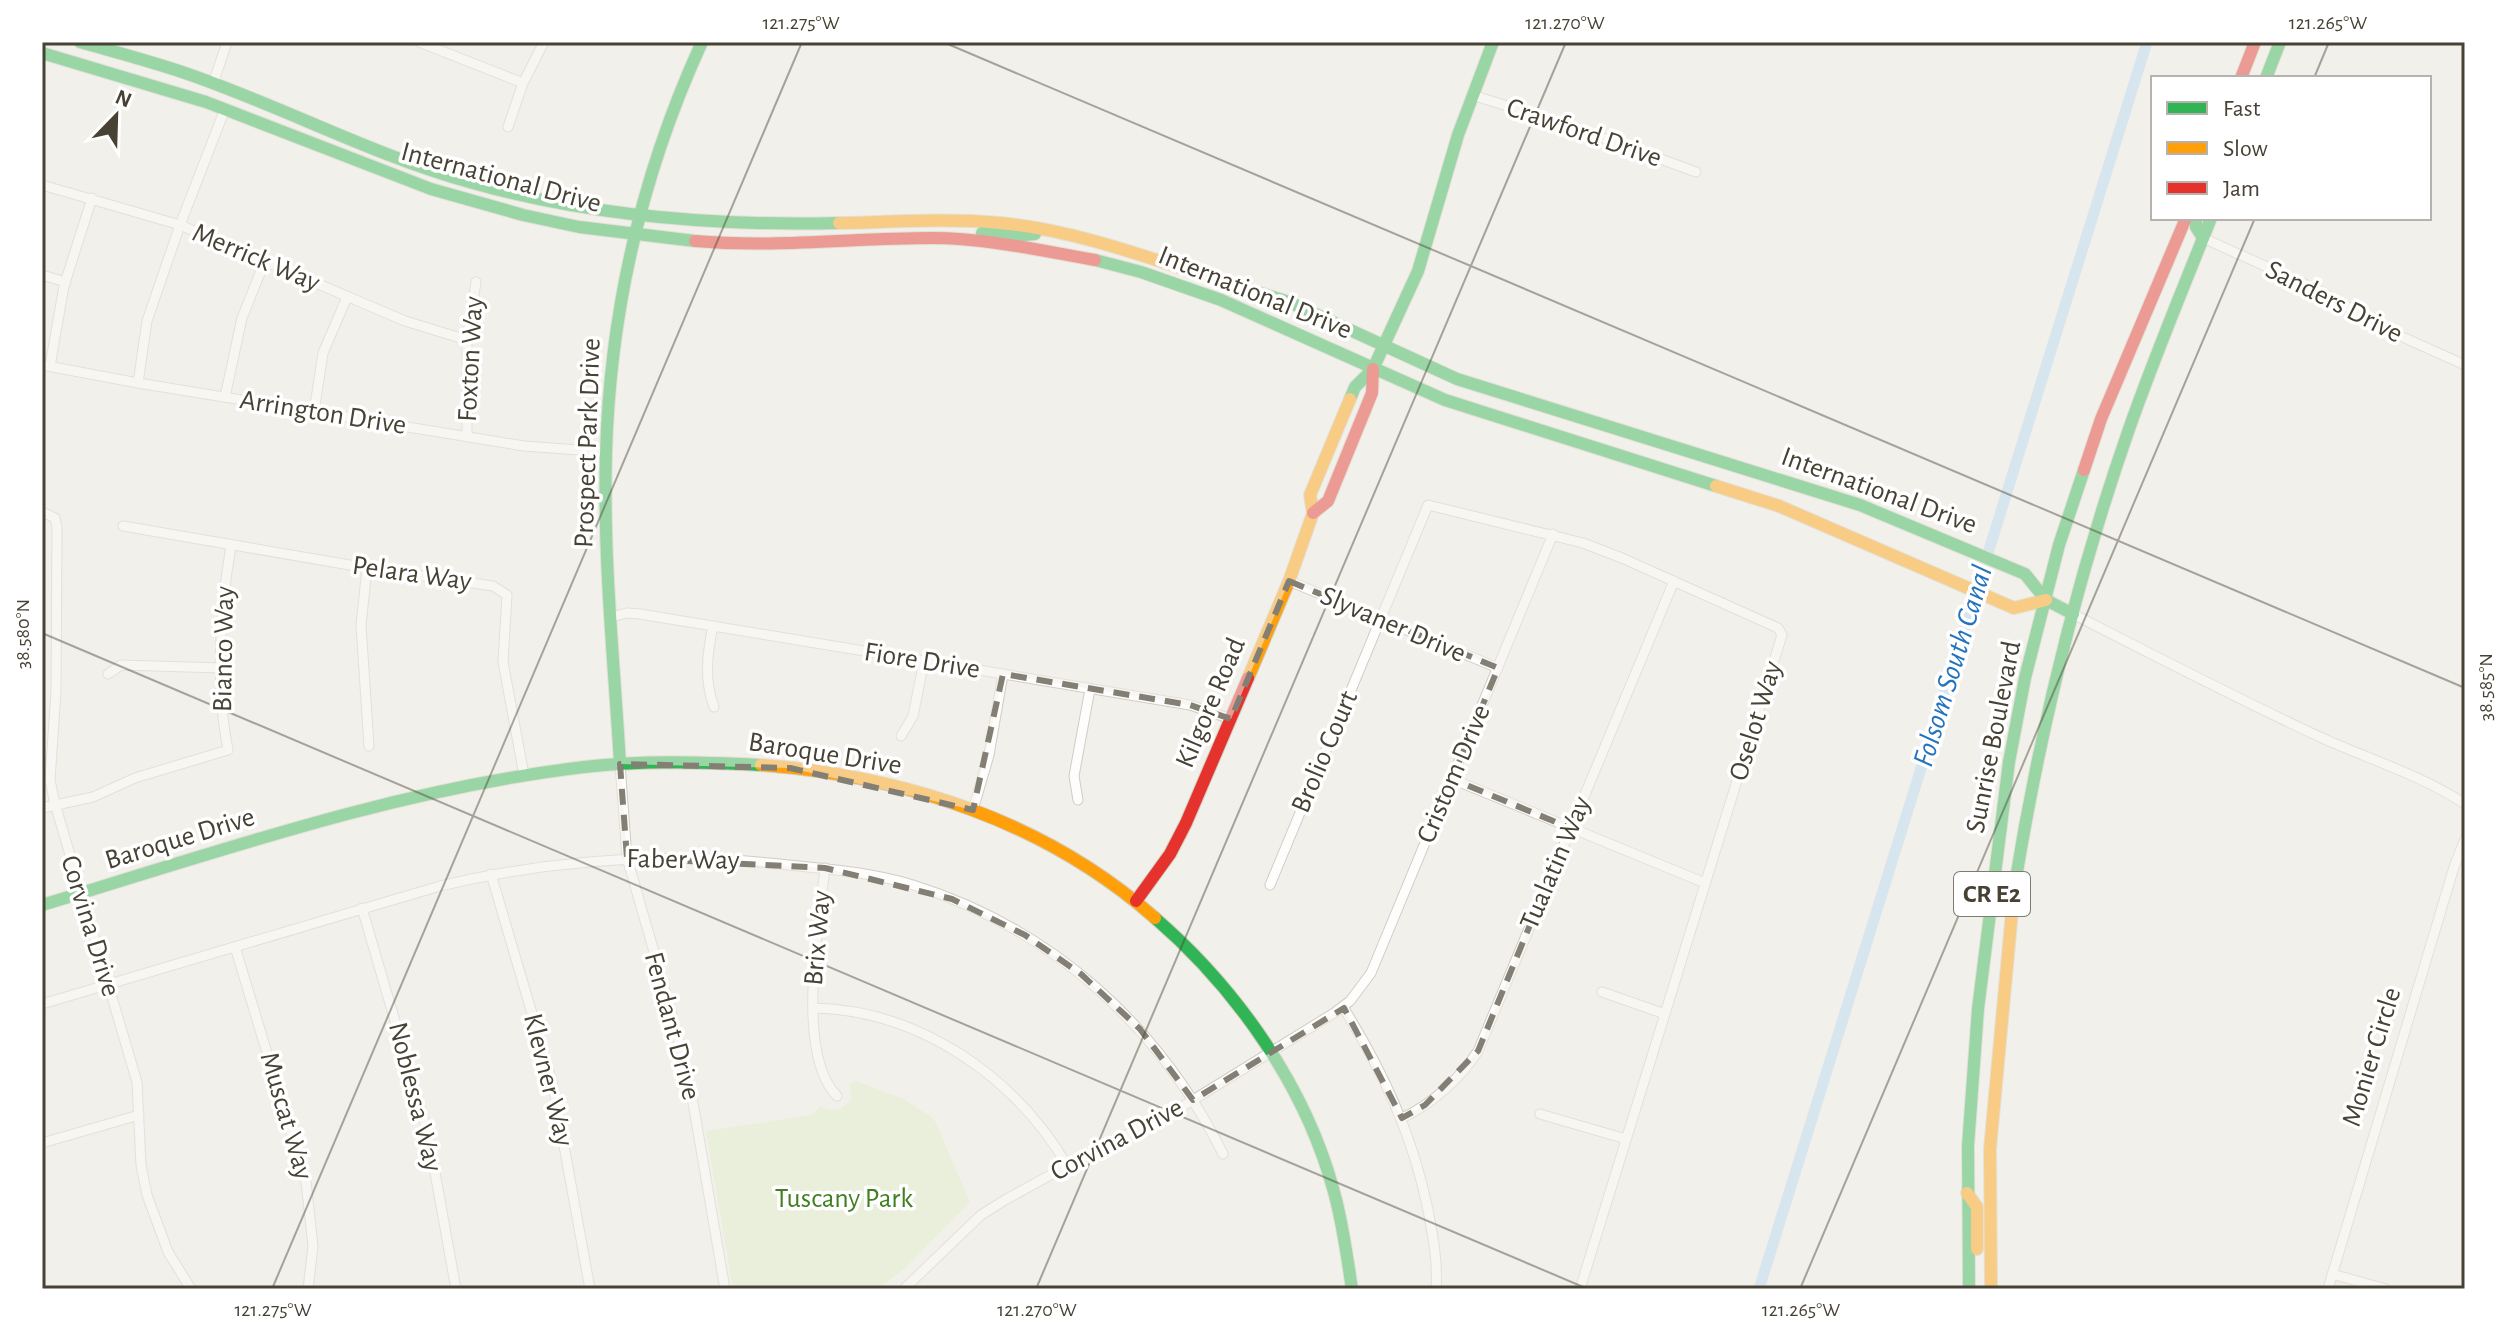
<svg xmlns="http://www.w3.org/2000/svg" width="2507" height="1331" viewBox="0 0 2507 1331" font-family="'Alegreya Sans',sans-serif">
  <rect width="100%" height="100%" fill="#f2f0ea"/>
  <!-- green -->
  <path fill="#ddeec7" d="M855 1081 904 1099 934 1119 970 1202 904 1269 878 1289H733L706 1131 811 1115 820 1106C832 1113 843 1111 851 1099L850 1084Z"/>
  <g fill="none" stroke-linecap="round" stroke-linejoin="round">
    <!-- canal -->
    <path stroke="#b6d7f3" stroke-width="11" d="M1759 1289 2147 42"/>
    <!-- street casing -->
    <g stroke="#d0cdc7" stroke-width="11">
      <g id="street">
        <path d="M419 42 523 83"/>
        <path d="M213 84 227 42"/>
        <path d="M1472 95 1568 125 1696 172"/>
        <path d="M508 127 523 83 544 42"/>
        <path d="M42 185 180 225 405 321 467 340"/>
        <path d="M2203 238 2318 290 2389 331 2465 365"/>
        <path d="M42 275 66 282"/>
        <path d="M42 365 138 383 524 446 606 452"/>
        <path d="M50 366 64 286 92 198"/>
        <path d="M138 383 147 321 180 225 225 109"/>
        <path d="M225 397 242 318 264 263"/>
        <path d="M314 412 323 353 347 297"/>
        <path d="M467 437V340L476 282"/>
        <path d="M42 512 55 518 57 527 56 691 50 780 55 804 137 1082 141 1165 147 1195 168 1252 191 1289"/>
        <path d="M123 526 367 568 493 586 507 595 503 662 524 775"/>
        <path d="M367 568 361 625 369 746"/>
        <path d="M1289 581 1498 668"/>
        <path d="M2073 614C2155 656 2236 698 2320 737 2368 759 2421 775 2465 804"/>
        <path d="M611 617 627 613 640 614 1190 705 1231 719"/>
        <path d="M713 626C707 654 704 680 714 707"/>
        <path d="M108 674 121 665 222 668"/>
        <path d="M901 736 913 716 924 661"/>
        <path d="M620 764 627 858 671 1011 692 1097 725 1289"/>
        <path d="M1452 779 1705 883"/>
        <path d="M1078 800 1074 776 1090 689"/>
        <path d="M42 808 93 797 135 778 228 750C215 686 220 610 231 546"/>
        <path d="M973 810 989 755 1003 674"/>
        <path d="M825 868C819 924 795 1054 837 1096"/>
        <path d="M491 874 553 1085 590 1289"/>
        <path d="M1270 885 1428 505 1583 543 1622 558 1778 628 1782 635 1580 1289"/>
        <path d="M362 908 428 1134 456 1289"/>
        <path d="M235 947 306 1182 313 1246 308 1289"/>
        <path d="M1602 992 1665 1014"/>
        <path d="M42 1004 440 886C550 860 657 852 770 863 817 868 867 871 913 885 1051 928 1159 1025 1223 1154"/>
        <path d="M1343 1007C1383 1071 1413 1136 1428 1210 1433 1237 1438 1262 1436 1289"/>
        <path d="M813 1008C919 1010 1014 1076 1067 1165"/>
        <path d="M1540 1114 1626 1139"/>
        <path d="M1402 1118C1432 1104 1460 1079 1478 1051L1674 581"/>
        <path d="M42 1143 139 1115"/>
        <path d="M2332 1274 2386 1289"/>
        <path d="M904 1289 981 1215 1005 1200 1103 1146 1172 1113 1334 1013 1350 1001 1371 973 1553 534"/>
        <path d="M2328 1289 2454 867 2465 839"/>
      </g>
    </g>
    <!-- fast casing -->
    <g stroke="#d1cdc0" stroke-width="14">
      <g id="fast">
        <path d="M80 42C115 52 150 61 185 73 282 106 374 156 473 183 590 216 717 226 839 223"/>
        <path d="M42 53 206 102 431 189 523 215 579 227 695 241"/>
        <path d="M2266 78 2280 42"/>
        <path d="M2196 218V227L2203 238"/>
        <path d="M982 233 1016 236 1035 234"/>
        <path d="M1095 260 1141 272 1221 300 1445 400 1716 486"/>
        <path d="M1221 281 1289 302 1457 379 1860 505 2025 574 2046 600 2073 614"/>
        <path d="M1350 399 1355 387 1373 369 1418 271 1458 135 1493 42"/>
        <path d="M620 764C614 661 603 557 606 454 610 310 642 173 702 42"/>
        <path d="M2014 890C2039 735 2076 581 2128 432 2153 360 2183 289 2211 218"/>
        <path d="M42 905C220 851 398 789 584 767 643 760 702 762 761 765"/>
        <path d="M1155 918C1237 989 1306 1087 1334 1192 1343 1224 1347 1257 1352 1289"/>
        <path d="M1969 1289 1968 1146 1978 1009 2009 762 2025 678 2059 545 2084 470"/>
      </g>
    </g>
    <!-- slow casing -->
    <g stroke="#d1cdc0" stroke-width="14">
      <g id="slow">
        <path d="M839 223C892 222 946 218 1000 223 1075 230 1149 258 1221 281"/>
        <path d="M1716 486 1779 506 2014 608 2046 600"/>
        <path d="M1248 678 1289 581 1313 513 1310 495 1350 399"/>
        <path d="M761 765C905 776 1045 821 1155 918"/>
        <path d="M1967 1193 1977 1207V1249"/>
        <path d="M1991 1289 1990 1149 2014 890"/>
      </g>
    </g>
    <!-- jam casing -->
    <g stroke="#d1cdc0" stroke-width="14">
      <g id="jam">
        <path d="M2241 78 2255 42"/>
        <path d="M695 241C775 248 853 238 932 238 987 238 1042 251 1095 260"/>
        <path d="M2084 470 2101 419 2186 218"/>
        <path d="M1313 513 1328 501 1372 393 1373 369"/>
        <path d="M1136 901 1170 854 1186 823 1248 678"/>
      </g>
    </g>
    <!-- street -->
    <use href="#street" stroke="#fdfdfc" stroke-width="9"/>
    <!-- fast -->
    <use href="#fast" stroke="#30b455" stroke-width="12"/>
    <!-- slow -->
    <use href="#slow" stroke="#ff9f0a" stroke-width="12"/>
    <!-- jam -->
    <use href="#jam" stroke="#e5322d" stroke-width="12"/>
  </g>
  <!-- marked area -->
  <path d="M0 0H2507V1331H0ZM1289 581 1498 668 1452 779 1570 828 1478 1051 1425 1105 1402 1118 1344 1008 1193 1100 1140 1029 1081 974 1025 935 952 899 825 868 627 858 620 764 790 768 973 810 1003 674 1190 705 1231 719Z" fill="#f2f0ea" fill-opacity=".55" fill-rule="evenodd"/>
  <path fill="none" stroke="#847f74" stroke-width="6" stroke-dasharray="16 10" stroke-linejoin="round" d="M1289 581 1498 668 1452 779 1570 828 1478 1051 1425 1105 1402 1118 1344 1008 1193 1100 1140 1029 1081 974 1025 935 952 899 825 868 627 858 620 764 790 768 973 810 1003 674 1190 705 1231 719Z"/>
  <!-- ticks -->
  <path fill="none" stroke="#484235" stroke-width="2" stroke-opacity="0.45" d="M943 42 2465 688M2314 78 2329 42M42 633 1588 1289M272 1289 802 42M1036 1289 1566 42M1800 1289 2255 218"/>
  <g text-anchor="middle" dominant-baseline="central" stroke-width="7" stroke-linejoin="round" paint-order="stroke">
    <!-- shield labels -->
    <rect fill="#fff" stroke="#7f7b72" stroke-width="2" x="1954" y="872" width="76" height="44" rx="6"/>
    <g font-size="26" font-weight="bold" fill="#484235">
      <text x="1992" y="894">CR E2</text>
    </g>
    <!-- street labels -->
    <g font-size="28" fill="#484235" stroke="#fff">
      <text transform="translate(1584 133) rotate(19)">Crawford Drive</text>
      <text transform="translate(501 178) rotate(15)">International Drive</text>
      <text transform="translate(256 258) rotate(23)">Merrick Way</text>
      <text transform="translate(1255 293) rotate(22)">International Drive</text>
      <text transform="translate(2334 302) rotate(27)">Sanders Drive</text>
      <text transform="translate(471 359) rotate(-87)">Foxton Way</text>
      <text transform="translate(323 413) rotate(9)">Arrington Drive</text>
      <text transform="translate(588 443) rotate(-88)">Prospect Park Drive</text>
      <text transform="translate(1879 491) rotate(20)">International Drive</text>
      <text transform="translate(412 574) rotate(8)">Pelara Way</text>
      <text transform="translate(1393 625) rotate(23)">Slyvaner Drive</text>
      <text transform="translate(224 649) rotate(-89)">Bianco Way</text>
      <text transform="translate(922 661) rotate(9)">Fiore Drive</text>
      <text transform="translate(1211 703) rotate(-67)">Kilgore Road</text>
      <text transform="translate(1756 721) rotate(-73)">Oselot Way</text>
      <text transform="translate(1994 737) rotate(-79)">Sunrise Boulevard</text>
      <text transform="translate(1325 752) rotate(-67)">Brolio Court</text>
      <text transform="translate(825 754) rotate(9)">Baroque Drive</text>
      <text transform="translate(1454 774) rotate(-67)">Cristom Drive</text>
      <text transform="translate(180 839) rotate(-17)">Baroque Drive</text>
      <text transform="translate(683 860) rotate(1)">Faber Way</text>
      <text transform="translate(1556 863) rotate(-67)">Tualatin Way</text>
      <text transform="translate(90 926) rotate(73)">Corvina Drive</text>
      <text transform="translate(818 938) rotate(-85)">Brix Way</text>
      <text transform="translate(672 1026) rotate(75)">Fendant Drive</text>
      <text transform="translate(2372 1057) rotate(-73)">Monier Circle</text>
      <text transform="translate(548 1080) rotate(76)">Klevner Way</text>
      <text transform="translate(415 1097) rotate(76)">Noblessa Way</text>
      <text transform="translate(286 1116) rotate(74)">Muscat Way</text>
      <text transform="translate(1117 1140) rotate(-28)">Corvina Drive</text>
    </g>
    <!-- park labels -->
    <g font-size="28" fill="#407f22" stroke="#fff">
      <text x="844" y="1199">Tuscany Park</text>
    </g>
    <!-- water labels -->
    <g font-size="30" font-style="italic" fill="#2473be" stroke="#fff">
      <text transform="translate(1953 666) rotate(-73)">Folsom South Canal</text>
    </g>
  </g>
  <!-- border -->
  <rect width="2507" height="1331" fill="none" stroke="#ffffff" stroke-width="88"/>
  <!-- legend -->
  <rect x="2151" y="76" width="280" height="144" fill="#ffffff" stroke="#b6b3ae" stroke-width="2"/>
  <rect x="2167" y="102" width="40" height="12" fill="#30b455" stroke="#b6b3ae" stroke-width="2"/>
  <text x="2223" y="116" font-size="24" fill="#484235">Fast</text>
  <rect x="2167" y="142" width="40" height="12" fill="#ff9f0a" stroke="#b6b3ae" stroke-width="2"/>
  <text x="2223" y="156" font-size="24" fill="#484235">Slow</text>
  <rect x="2167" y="182" width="40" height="12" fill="#e5322d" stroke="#b6b3ae" stroke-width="2"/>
  <text x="2223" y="196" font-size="24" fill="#484235">Jam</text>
  <!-- north arrow -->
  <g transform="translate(116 116) rotate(23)" stroke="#ffffff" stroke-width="6" paint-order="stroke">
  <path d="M0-6L14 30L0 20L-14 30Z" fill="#484235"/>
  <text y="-12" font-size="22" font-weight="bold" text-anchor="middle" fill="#484235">N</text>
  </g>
  <rect x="44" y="44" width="2419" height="1243" fill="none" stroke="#484235" stroke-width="3"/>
  <g font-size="20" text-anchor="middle" fill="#484235">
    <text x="801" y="29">121.275°W</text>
    <text x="1565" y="29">121.270°W</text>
    <text x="2328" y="29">121.265°W</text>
    <text transform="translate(22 634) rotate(-90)" y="7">38.580°N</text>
    <text transform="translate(2485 687) rotate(-90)" y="7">38.585°N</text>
    <text x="273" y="1316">121.275°W</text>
    <text x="1037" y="1316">121.270°W</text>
    <text x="1801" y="1316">121.265°W</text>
  </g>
</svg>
